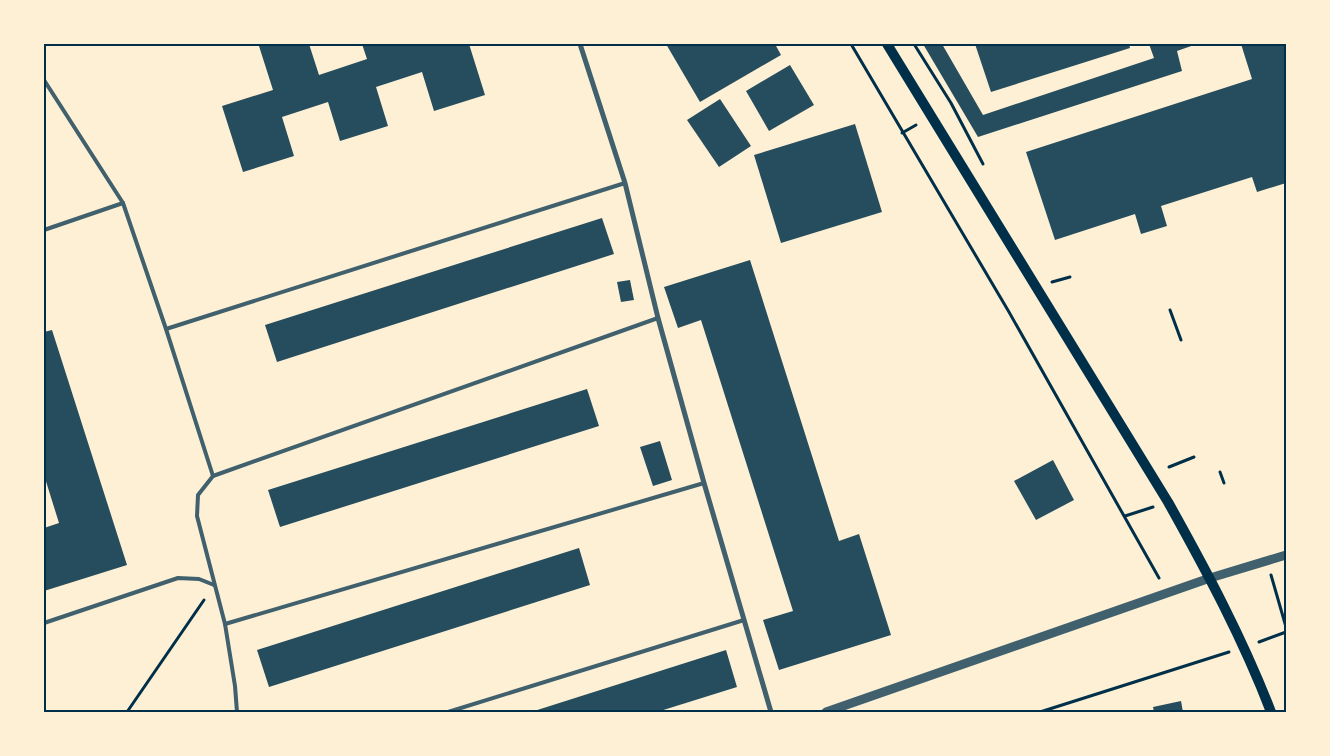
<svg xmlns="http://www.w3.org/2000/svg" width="1330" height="756" viewBox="0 0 1330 756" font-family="'DejaVu Sans',sans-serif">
  <rect width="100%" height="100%" fill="#fdf0d5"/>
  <!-- building -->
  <g fill="#264d5e">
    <path d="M267 44H309L319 75 367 59 362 44 413 45 469 44 485 95 434 111 422 72 376 87 388 126 340 141 328 102 282 117 294 156 243 172 222 106 273 90 259 46Z"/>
    <path d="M666 44H775L781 55 700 102Z"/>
    <path d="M923 44H942L983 115 1154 58 1149 44H1197L1177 51 1182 71 978 137Z"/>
    <path d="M975 44H1129L1130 48 991 92Z"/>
    <path d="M1241 44H1286V183L1257 192 1252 177 1161 206 1167 226 1141 234 1135 214 1055 240 1026 152 1252 79Z"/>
    <path d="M790 65 814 105 769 131 746 91Z"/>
    <path d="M720 99 751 146 719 167 687 120Z"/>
    <path d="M855 124 882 212 781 243 754 155Z"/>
    <path d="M602 218 614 254 277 362 265 325Z"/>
    <path d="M750 260 839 541 859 534 891 635 779 670 763 620 793 611 701 320 678 328 664 287Z"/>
    <path d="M630 280 634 300 621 302 617 282Z"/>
    <path d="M52 330 127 565 44 591V528L59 523 44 475V332Z"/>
    <path d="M587 389 599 426 280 527 268 490Z"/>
    <path d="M660 441 672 480 653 486 640 447Z"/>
    <path d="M1053 460 1074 500 1036 520 1014 481Z"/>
    <path d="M579 548 590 585 269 687 257 650Z"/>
    <path d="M726 650 737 687 657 712H531Z"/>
    <path d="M1181 701 1183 712H1154L1153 707Z"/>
  </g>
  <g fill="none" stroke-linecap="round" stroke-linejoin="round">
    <!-- path -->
    <g stroke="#003049" stroke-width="3">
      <path d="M851 44 1009 312 1159 578"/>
      <path d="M914 44 951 103 983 164"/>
      <path d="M902 133 916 125"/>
      <path d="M1052 282 1070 277"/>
      <path d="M1170 310 1181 340"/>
      <path d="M1169 467 1194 457"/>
      <path d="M1220 472 1224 483"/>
      <path d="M1125 516 1153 507"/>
      <path d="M1271 575 1286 627"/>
      <path d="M1259 642 1286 632"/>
      <path d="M127 712 204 600"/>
      <path d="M1040 712 1229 652"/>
    </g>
    <!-- service -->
    <g stroke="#3f606c" stroke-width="4">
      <path d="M44 80 123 203 44 230"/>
      <path d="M123 203 166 329 213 476"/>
      <path d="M166 329 625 183"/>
      <path d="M44 623 178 578 199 579 214 585"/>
      <path d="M225 624 704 483"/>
      <path d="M237 712 235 686 225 624 197 516 198 495 213 476 658 318"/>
      <path d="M448 712 744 620"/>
    </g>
    <!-- minor -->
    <path stroke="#3f606c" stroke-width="5" d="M580 44 625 183 658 318 704 483 771 712"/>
    <!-- tertiary -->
    <path stroke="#3f606c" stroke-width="9" d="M826 712 1210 578 1286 555"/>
    <!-- secondary -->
    <path stroke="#003049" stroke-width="10" d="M887 44 1168 502C1206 570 1243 639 1271 712"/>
  </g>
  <!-- border -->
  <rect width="1330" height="756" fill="none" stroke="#fdf0d5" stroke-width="90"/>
  <rect x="45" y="45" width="1240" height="666" fill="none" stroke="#003049" stroke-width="2"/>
</svg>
